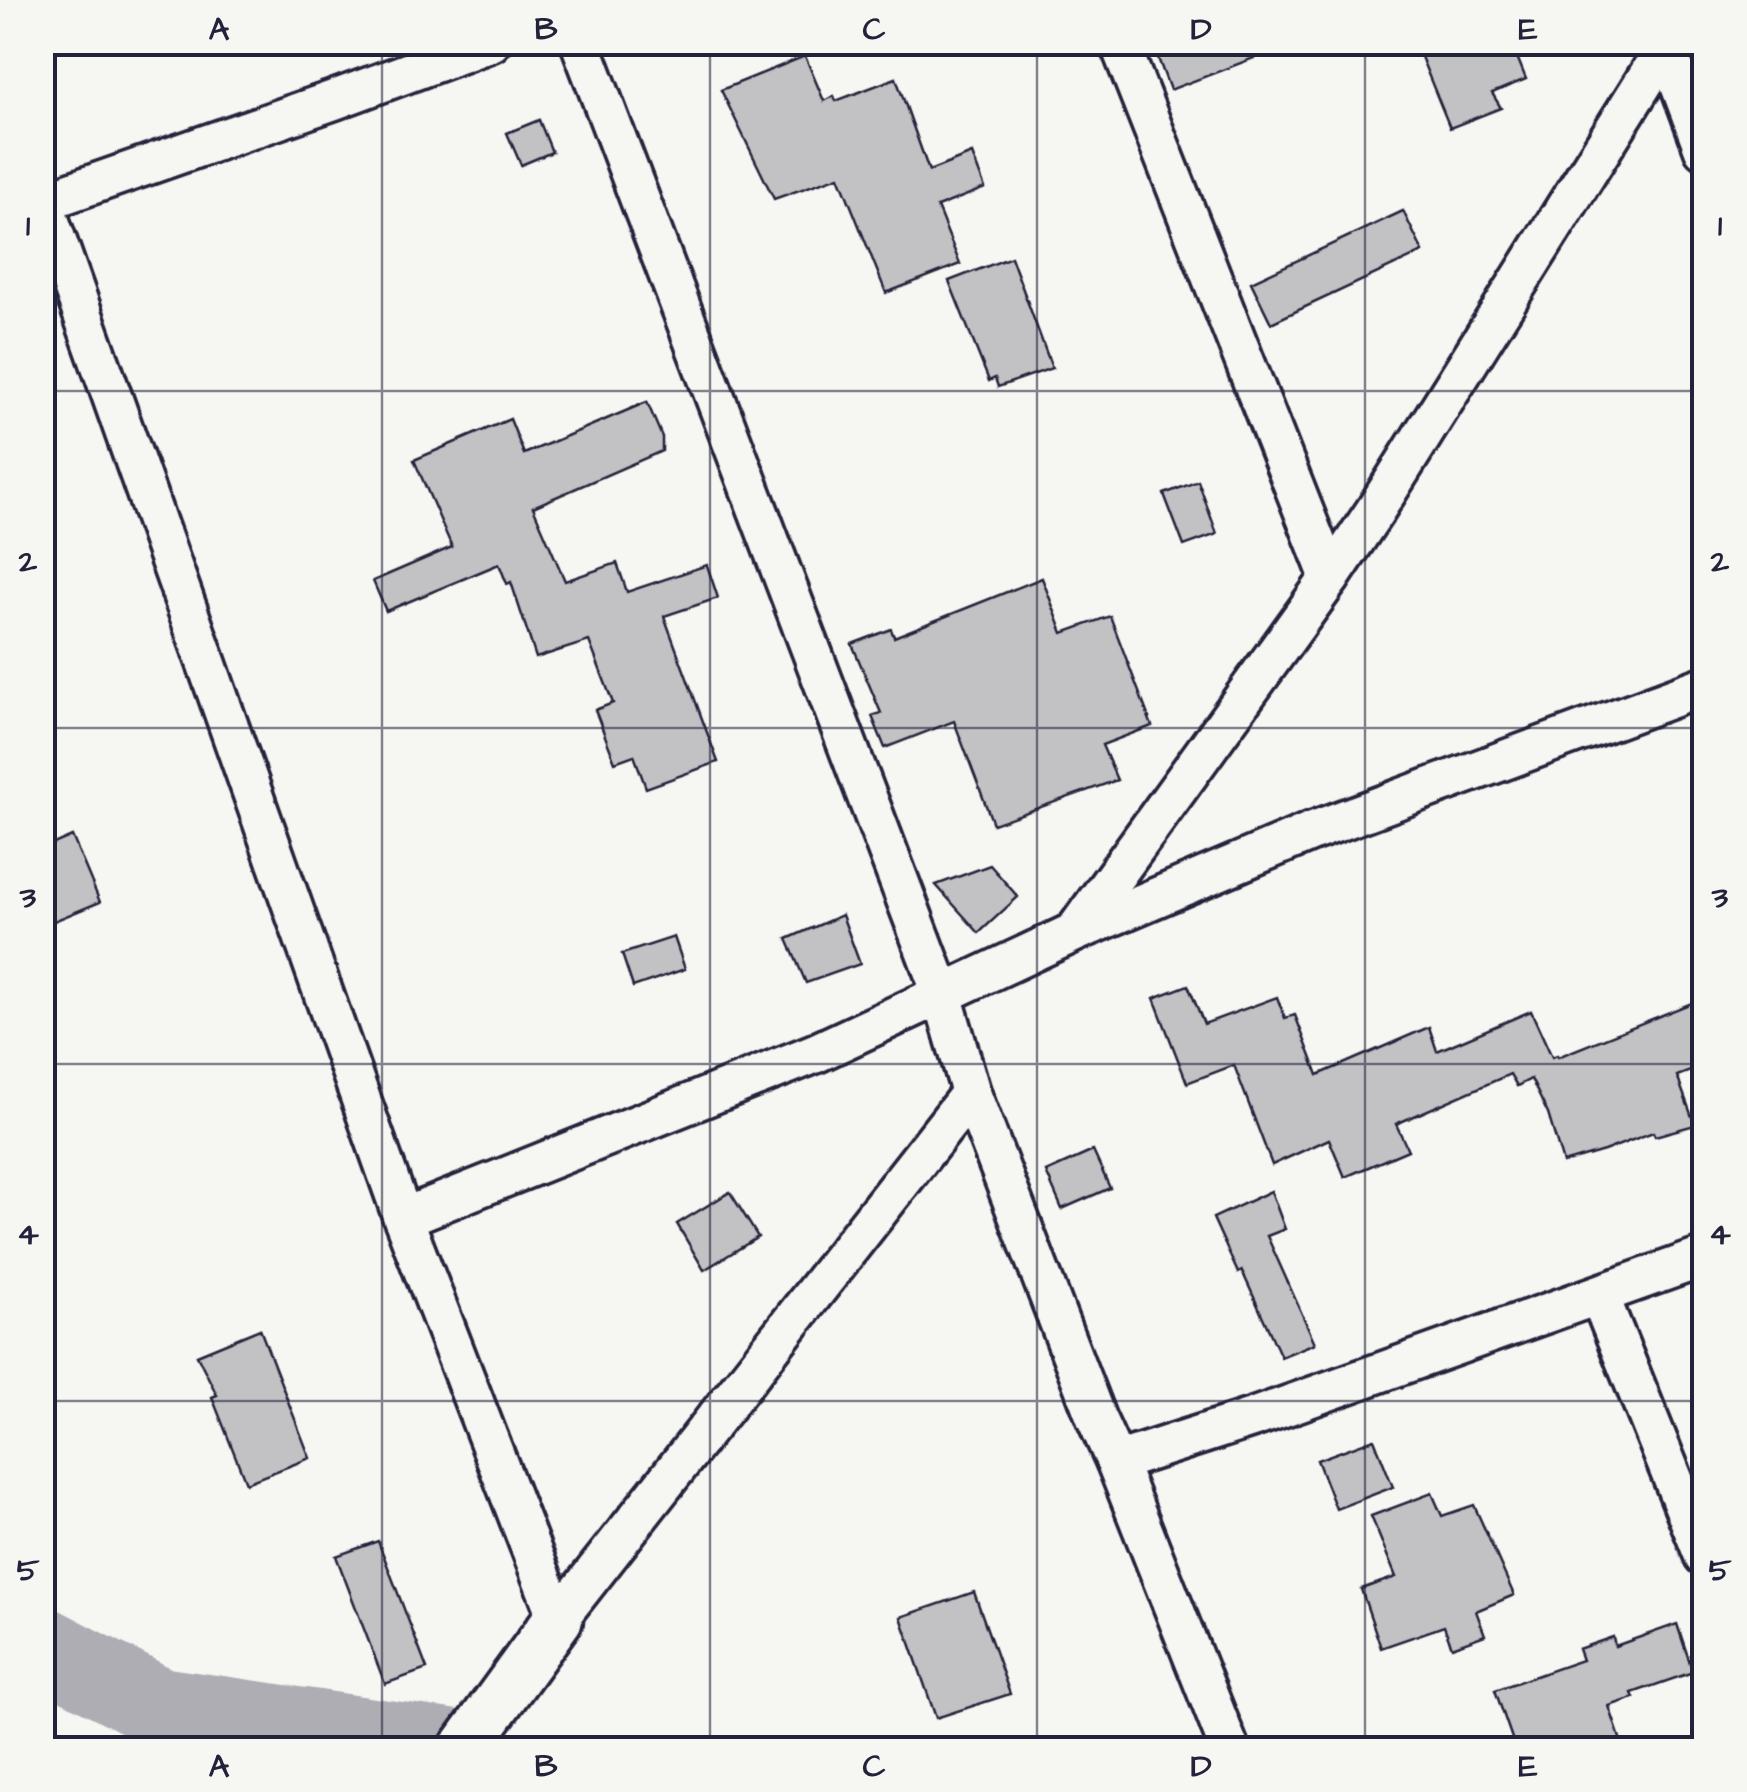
<svg xmlns="http://www.w3.org/2000/svg" width="1747" height="1792" viewBox="0 0 1747 1792" font-family="'Architects Daughter',sans-serif">
  <rect width="100%" height="100%" fill="#f6f6f2"/>
  <filter id="ink" filterUnits="userSpaceOnUse"><feTurbulence type="fractalNoise" baseFrequency=".01" numOctaves="2"/><feDisplacementMap in="SourceGraphic" scale="20" xChannelSelector="R" yChannelSelector="G"/><feConvolveMatrix kernelMatrix="1 2 1 2 8 2 1 2 1" color-interpolation-filters="sRGB"/></filter>
  <g filter="url(#ink)">
    <g fill="none" stroke-linecap="round" stroke-linejoin="round">
      <!-- river -->
      <path stroke="#adadb3" stroke-width="80" d="M42 1646 159 1707 456 1750"/>
    </g>
    <!-- building -->
    <g fill="#c2c2c4" stroke="#22223b" stroke-width="2.5">
      <path d="M1152 42H1282L1283 47 1170 90Z"/>
      <path d="M1415 42H1511L1526 79 1492 93 1501 108 1450 128Z"/>
      <path d="M805 56 824 101 834 96 836 101 896 78 929 171 972 154 985 188 937 207 960 264 886 293 839 176 774 199 721 90Z"/>
      <path d="M539 120 552 152 521 165 507 133Z"/>
      <path d="M1403 211 1423 252 1271 323 1251 282Z"/>
      <path d="M1011 257 1052 368 998 387 995 378 989 381 949 281Z"/>
      <path d="M647 402 662 437V451L533 507 565 581 617 563 627 592 707 565 718 598 664 616 718 762 646 788 634 755 615 762 595 710 613 703 589 641 536 658 511 582 507 584 499 564 386 611 373 581 452 547 414 460 510 419 524 454Z"/>
      <path d="M1198 481 1217 534 1184 546 1164 494Z"/>
      <path d="M1042 578 1063 633 1110 616 1152 726 1102 745 1117 780 993 824 954 721 885 748 872 716 881 713 852 644 891 629 894 637Z"/>
      <path d="M72 836 100 902 42 926V849Z"/>
      <path d="M990 865 1018 897 979 933 936 885Z"/>
      <path d="M842 915 860 964 806 983 787 939Z"/>
      <path d="M674 937 685 969 633 987 622 954Z"/>
      <path d="M1188 985 1204 1024 1277 997 1285 1018 1295 1015 1318 1075 1429 1027 1437 1051 1531 1011 1552 1057 1557 1055 1558 1057 1704 998V1066L1677 1076 1695 1125 1655 1136 1653 1132 1604 1151 1563 1163 1548 1114 1531 1079 1517 1086 1510 1074 1396 1124 1408 1150 1345 1177 1329 1139 1272 1165 1234 1065 1187 1083 1154 998Z"/>
      <path d="M1093 1151 1110 1188 1062 1209 1046 1172Z"/>
      <path d="M1271 1191 1285 1229 1267 1236 1315 1343 1281 1357 1242 1271 1238 1273 1213 1218Z"/>
      <path d="M730 1192 758 1237 704 1270 677 1224Z"/>
      <path d="M260 1329 310 1458 246 1483 212 1397 217 1395 197 1355Z"/>
      <path d="M1374 1439 1393 1487 1336 1509 1317 1460Z"/>
      <path d="M1432 1493 1442 1516 1474 1505 1514 1595 1476 1611 1485 1635 1452 1647 1444 1626 1381 1648 1361 1589 1396 1577 1371 1516Z"/>
      <path d="M378 1541 427 1669 385 1684 336 1556Z"/>
      <path d="M974 1592 1010 1694 936 1718 901 1617Z"/>
      <path d="M1677 1624 1693 1672 1632 1693 1634 1698 1609 1706 1624 1750H1516L1495 1690 1582 1660 1578 1649 1613 1637 1615 1646Z"/>
    </g>
    <g fill="none" stroke-linecap="round" stroke-linejoin="round">
      <!-- minor casing -->
      <g stroke="#22223b" stroke-width="45">
        <g id="minor">
          <path d="M1119 42 1330 578"/>
          <path d="M1664 42 1704 149"/>
          <path d="M42 199 403 1218 558 1619"/>
          <path d="M42 202 334 100 491 42"/>
          <path d="M1076 930 1330 578 1375 511 1666 47"/>
          <path d="M971 1093 1096 1418 1116 1462 1255 1417 1704 1257"/>
          <path d="M403 1218 816 1053 1075 932 1313 831 1704 686"/>
          <path d="M1599 1295 1704 1556"/>
          <path d="M1116 1462 1230 1750"/>
          <path d="M558 1619 971 1093 942 994 580 42"/>
        </g>
      </g>
      <!-- tertiary casing -->
      <g stroke="#22223b" stroke-width="55">
        <path id="tertiary" d="M463 1750 558 1619"/>
      </g>
      <!-- minor -->
      <use href="#minor" stroke="#f6f6f2" stroke-width="38"/>
      <!-- tertiary -->
      <use href="#tertiary" stroke="#f6f6f2" stroke-width="48"/>
    </g>
  </g>
  <!-- grid -->
  <path fill="none" stroke="#22223b" stroke-width="2.5" stroke-opacity="0.55" d="M382 42V1750M710 42V1750M1037 42V1750M1365 42V1750M42 391H1704M42 728H1704M42 1064H1704M42 1401H1704"/>
  <!-- margin -->
  <rect width="1747" height="1792" fill="none" stroke="#f6f6f2" stroke-width="110"/>
  <rect x="55" y="55" width="1637" height="1682" fill="none" stroke="#22223b" stroke-width="4"/>
  <g font-size="32" text-anchor="middle" font-weight="bold" fill="#22223b">
    <text x="219" y="39">A</text>
    <text x="546" y="39">B</text>
    <text x="874" y="39">C</text>
    <text x="1201" y="39">D</text>
    <text x="1528" y="39">E</text>
    <text x="28" y="235">1</text>
    <text x="1720" y="235">1</text>
    <text x="28" y="571">2</text>
    <text x="1720" y="571">2</text>
    <text x="28" y="907">3</text>
    <text x="1720" y="907">3</text>
    <text x="28" y="1244">4</text>
    <text x="1720" y="1244">4</text>
    <text x="28" y="1580">5</text>
    <text x="1720" y="1580">5</text>
    <text x="219" y="1776">A</text>
    <text x="546" y="1776">B</text>
    <text x="874" y="1776">C</text>
    <text x="1201" y="1776">D</text>
    <text x="1528" y="1776">E</text>
  </g>
</svg>
